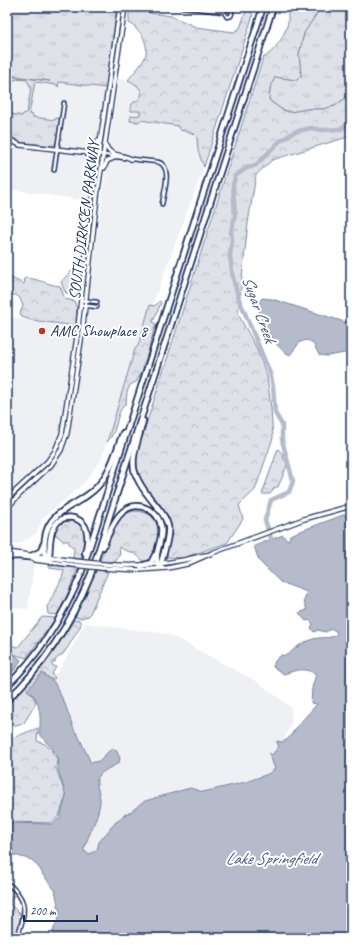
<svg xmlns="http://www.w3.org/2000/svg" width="358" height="945" viewBox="0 0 358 945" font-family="Caveat,sans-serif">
  <defs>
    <pattern id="grass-tufts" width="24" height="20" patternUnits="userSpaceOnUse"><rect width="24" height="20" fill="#dee1e7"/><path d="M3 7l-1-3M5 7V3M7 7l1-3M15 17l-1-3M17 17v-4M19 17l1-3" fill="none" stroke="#bec1c9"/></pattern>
    <pattern id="forest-crowns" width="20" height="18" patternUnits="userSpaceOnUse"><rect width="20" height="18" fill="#dee1e7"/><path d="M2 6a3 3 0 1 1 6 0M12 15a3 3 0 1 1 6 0" fill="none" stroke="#bec1c9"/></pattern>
  </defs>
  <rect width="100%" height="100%" fill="#fff"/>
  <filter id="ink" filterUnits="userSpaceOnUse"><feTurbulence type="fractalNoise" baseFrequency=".025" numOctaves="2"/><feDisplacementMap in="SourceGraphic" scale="8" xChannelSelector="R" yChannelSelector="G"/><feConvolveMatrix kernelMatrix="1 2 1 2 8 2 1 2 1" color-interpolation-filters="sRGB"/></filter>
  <g filter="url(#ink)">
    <!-- built -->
    <g fill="#eff0f4">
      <path d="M7 76 106 88 89 201 7 189Z"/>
      <path d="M118 79 128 80 136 84 140 88 141 93 140 97 133 103 131 111H140L138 122 140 120 178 126 180 130 192 133 197 138 198 151 204 167 152 306 116 411 101 460 83 484 43 518 37 532 30 538 19 544 7 546V512L16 501 54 465 64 450 70 431 87 318 91 282Z"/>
      <path d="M7 317 76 326 62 428 58 441 47 459 7 496Z"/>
      <path d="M7 559 34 563 28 609 7 607Z"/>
      <path d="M85 623 168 634 256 681 279 698 291 708 292 722 280 747 278 771 95 859 78 852 53 686 54 675 59 671Z"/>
    </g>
    <!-- grass -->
    <g fill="url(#grass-tufts)" stroke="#7c88a2">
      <path d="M7 7H117L106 88 59 82 58 87 57 85 35 82 29 114 33 115V117L55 120 56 118 60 119 56 143 53 146 19 142 7 136V113L22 116 23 114 27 112 31 88 27 80 15 79 14 81 10 80 7 76 50 81 7 75Z"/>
      <path d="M321 7H351V94L335 106 323 109H307L297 111 290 112 281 109 269 100 270 88 275 77 297 80 301 76 299 54 304 33Z"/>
    </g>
    <!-- forest -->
    <g fill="url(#forest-crowns)" stroke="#7c88a2">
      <path d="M129 7H137L138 11 171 16 196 27 234 32 240 28 246 11H250L253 15 204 167 198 151 197 138 192 133 180 130 178 126 141 120 138 122 130 121 131 116 140 115V111H131C131 109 131 106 132 104 134 101 138 101 140 98 145 89 134 83 128 80 137 68 151 58 145 42 143 35 141 33 136 29L135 26 129 23Z"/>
      <path d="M287 7H321L304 33 299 54 301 76 297 80 275 77 270 88 269 100 281 109 290 112 297 111 307 109H323L335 106 351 94V136L272 160 256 175 248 223 238 314 257 349 267 376 271 408 273 438 255 490 239 505 243 519 227 543 183 558 167 557C163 549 176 536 170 521 159 496 132 484 137 453L263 58C275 51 284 37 288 23 289 19 287 12 287 7Z"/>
      <path d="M73 270H80L77 296 74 298 65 292 61 282C62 281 71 271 73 270Z"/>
      <path d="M7 276 24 284 25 282 23 280 25 278C37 278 48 285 60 286L65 299 74 301 77 308 76 326 31 320 22 317 20 313 23 306 20 298 16 295H12L7 290Z"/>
      <path d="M160 301 161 303 153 322 156 324 142 372 136 382 130 385 127 392 126 403C114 413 120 429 107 442L135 349 138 346 150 305 154 306Z"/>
      <path d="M278 449 284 455 283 458 287 463C286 471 281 479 278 487H275L270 494H262Z"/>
      <path d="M134 511C165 511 162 541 149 560 141 563 141 557 135 554 130 551 124 551 119 547L120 554 116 561 107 562 100 561C107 543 113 515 134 511Z"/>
      <path d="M63 521H75L84 530 85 542 81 559 73 558 74 548 69 544V541H63L55 534 56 528Z"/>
      <path d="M49 565 78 568 65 600 57 615 48 614 47 606 49 604C53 593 62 582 64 570L49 568Z"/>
      <path d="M96 570 108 572 89 616 81 618 75 617Z"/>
      <path d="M42 617 56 618 26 658 7 652V644L18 647Z"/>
      <path d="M74 620H79L81 623 80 627 68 647 63 654 56 659 55 662 52 663V665L56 667 52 674 55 678 52 680 42 673 29 692 34 697 36 703 24 723 7 727V706L37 673 51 656Z"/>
      <path d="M38 728 37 741 45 744 52 751 57 759 56 768 66 796 59 816 51 823 7 822V740Z"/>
      <path d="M7 886 16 895 12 897 10 902 11 905 22 916 16 938H7Z"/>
    </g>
    <!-- water -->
    <g fill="#b5bbca" stroke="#77839f">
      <path d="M262 298 272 299 351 324V352L327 356 319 355 313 343 307 340 300 342 290 355C278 350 264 328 260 315 259 311 259 306 259 302Z"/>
      <path d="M351 512V938H67L65 937 53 938V931L60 914 55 890 43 875 40 869 32 860 7 853V823L52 824 60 818 66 796 58 769 59 759 54 751 39 734C41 723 41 706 34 696 32 694 29 692 27 690L42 673 54 682 65 704 74 730 78 735 91 763 99 761 112 748 116 750 120 758 119 763C112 767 103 770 98 777 94 784 101 794 100 802 98 819 89 833 84 849V851L89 854 97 850 99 842 115 823 124 815 131 812 140 804 145 801 190 788 203 792 246 782 268 774 275 769 269 753 272 755 279 746 277 743V741L282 742 288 739 299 724 317 704 311 703 312 688 316 674C305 667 296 670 284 674L273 667 275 661 281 655C290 657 290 651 297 647 300 645 304 642 308 641 317 636 327 639 335 636L337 632 332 629 325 632 318 630 314 632 311 628 313 624 309 620 306 621 299 613 307 610 304 601 307 592 280 582 259 561 254 546 283 535 285 538 289 540 290 535Z"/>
      <path d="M7 653 15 655 21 660 16 669 9 675 7 673Z"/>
    </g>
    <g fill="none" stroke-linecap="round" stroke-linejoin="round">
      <!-- river -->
      <path stroke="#b5bbca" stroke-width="4.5" d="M272 541 265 520 271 500 289 492 293 481 282 440V425L275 413 273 386 270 373 239 299 233 278 230 256 232 239 231 232 235 216 233 184 236 175 247 168 256 165 279 142 294 132 311 128 321 130 340 129 351 123"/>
      <!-- street casing -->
      <g stroke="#1b2f5e" stroke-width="5.5">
        <g id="street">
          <path d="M183 7 224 12 225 9 228 8 231 10 232 13 231 16 227 17 224 12"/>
          <path d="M99 154 124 158"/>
          <path d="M131 159 158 162C173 166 164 192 162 204"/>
          <path d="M54 170 64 103"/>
          <path d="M81 300 97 302"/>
          <path d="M81 305 97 307"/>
          <path d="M7 883C30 900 25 914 17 938"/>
        </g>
      </g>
      <!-- secondary casing -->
      <g stroke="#1b2f5e" stroke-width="6">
        <g id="secondary">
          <path d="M7 138 20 145 99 154"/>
          <path d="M106 146C111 158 121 153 131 159"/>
          <path d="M89 153 96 149 98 141"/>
          <path d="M88 155 93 157 97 165"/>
          <path d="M104 168 107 161 116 157"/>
          <path d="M7 499 47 462 55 451 62 434 77 337 92 197 120 7"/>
          <path d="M7 508 20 494 51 465 61 450 67 433 82 334 97 197 125 7"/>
          <path d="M7 552 75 561"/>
          <path d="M35 560 73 565"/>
          <path d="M103 564C139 568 171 564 206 555"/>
          <path d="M101 568 139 570 168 568 187 564 212 553 304 519 351 506"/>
        </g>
      </g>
      <!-- highway casing -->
      <g stroke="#1b2f5e" stroke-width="8">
        <g id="highway">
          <path d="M143 421C133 461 124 467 154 503 159 509 166 516 168 526 170 538 163 552 161 565"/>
          <path d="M103 547C110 529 122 496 148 509 155 512 160 519 161 526 164 540 153 552 158 565"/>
          <path d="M33 555 41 551 43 545"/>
          <path d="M8 557 16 556 47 559 49 557C50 548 49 535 54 527 61 513 81 515 86 529 89 536 87 546 85 553"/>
          <path d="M52 562 45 557C44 550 44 545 45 538 49 508 79 507 98 486 111 471 116 451 123 433"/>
          <path d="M141 566 151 563 155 555"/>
          <path d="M7 686C40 654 63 617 81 574L263 7"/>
          <path d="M7 700C45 665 72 621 91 574L273 7"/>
        </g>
      </g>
      <!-- street -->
      <use href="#street" stroke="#fff" stroke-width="2.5"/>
      <!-- secondary -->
      <use href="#secondary" stroke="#fff" stroke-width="3.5"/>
      <!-- highway -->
      <use href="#highway" stroke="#fff" stroke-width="4.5"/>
      <!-- secondary-bridge casing -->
      <g stroke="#1b2f5e" stroke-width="6" stroke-linecap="butt">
        <g id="secondary-bridge">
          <path d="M75 561 103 564"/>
          <path d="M73 565 101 568"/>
        </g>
      </g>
      <!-- secondary-bridge -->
      <use href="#secondary-bridge" stroke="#fff" stroke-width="3.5"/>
    </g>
  </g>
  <!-- markers -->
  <circle fill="#c8321e" stroke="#fff" stroke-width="1.5" cx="42" cy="331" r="4"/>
  <g text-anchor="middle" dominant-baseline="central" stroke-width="4" stroke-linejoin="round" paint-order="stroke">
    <!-- street labels -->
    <g font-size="16" fill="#1b2f5e" stroke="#fff">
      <text transform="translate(84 220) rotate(-83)">SOUTH DIRKSEN PARKWAY</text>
    </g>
    <!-- poi labels -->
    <g font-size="16" fill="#1b2f5e" stroke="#fff" text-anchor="start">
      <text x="50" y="331">AMC Showplace 8</text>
    </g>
    <!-- water labels -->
    <g font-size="17" font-style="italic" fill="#49597e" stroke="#fff">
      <text transform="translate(259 309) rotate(70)">Sugar Creek</text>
      <text x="271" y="858">Lake Springfield</text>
    </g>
  </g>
  <!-- margin -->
  <rect width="358" height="945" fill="none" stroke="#fff" stroke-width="24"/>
  <rect x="12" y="12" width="334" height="921" fill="none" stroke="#1b2f5e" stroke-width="1.5" filter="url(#ink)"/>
  <!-- scale -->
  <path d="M24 915v6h73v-6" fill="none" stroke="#1b2f5e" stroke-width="2"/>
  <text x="30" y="915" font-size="12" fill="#1b2f5e" stroke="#ffffff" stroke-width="3" paint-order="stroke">200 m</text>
</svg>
